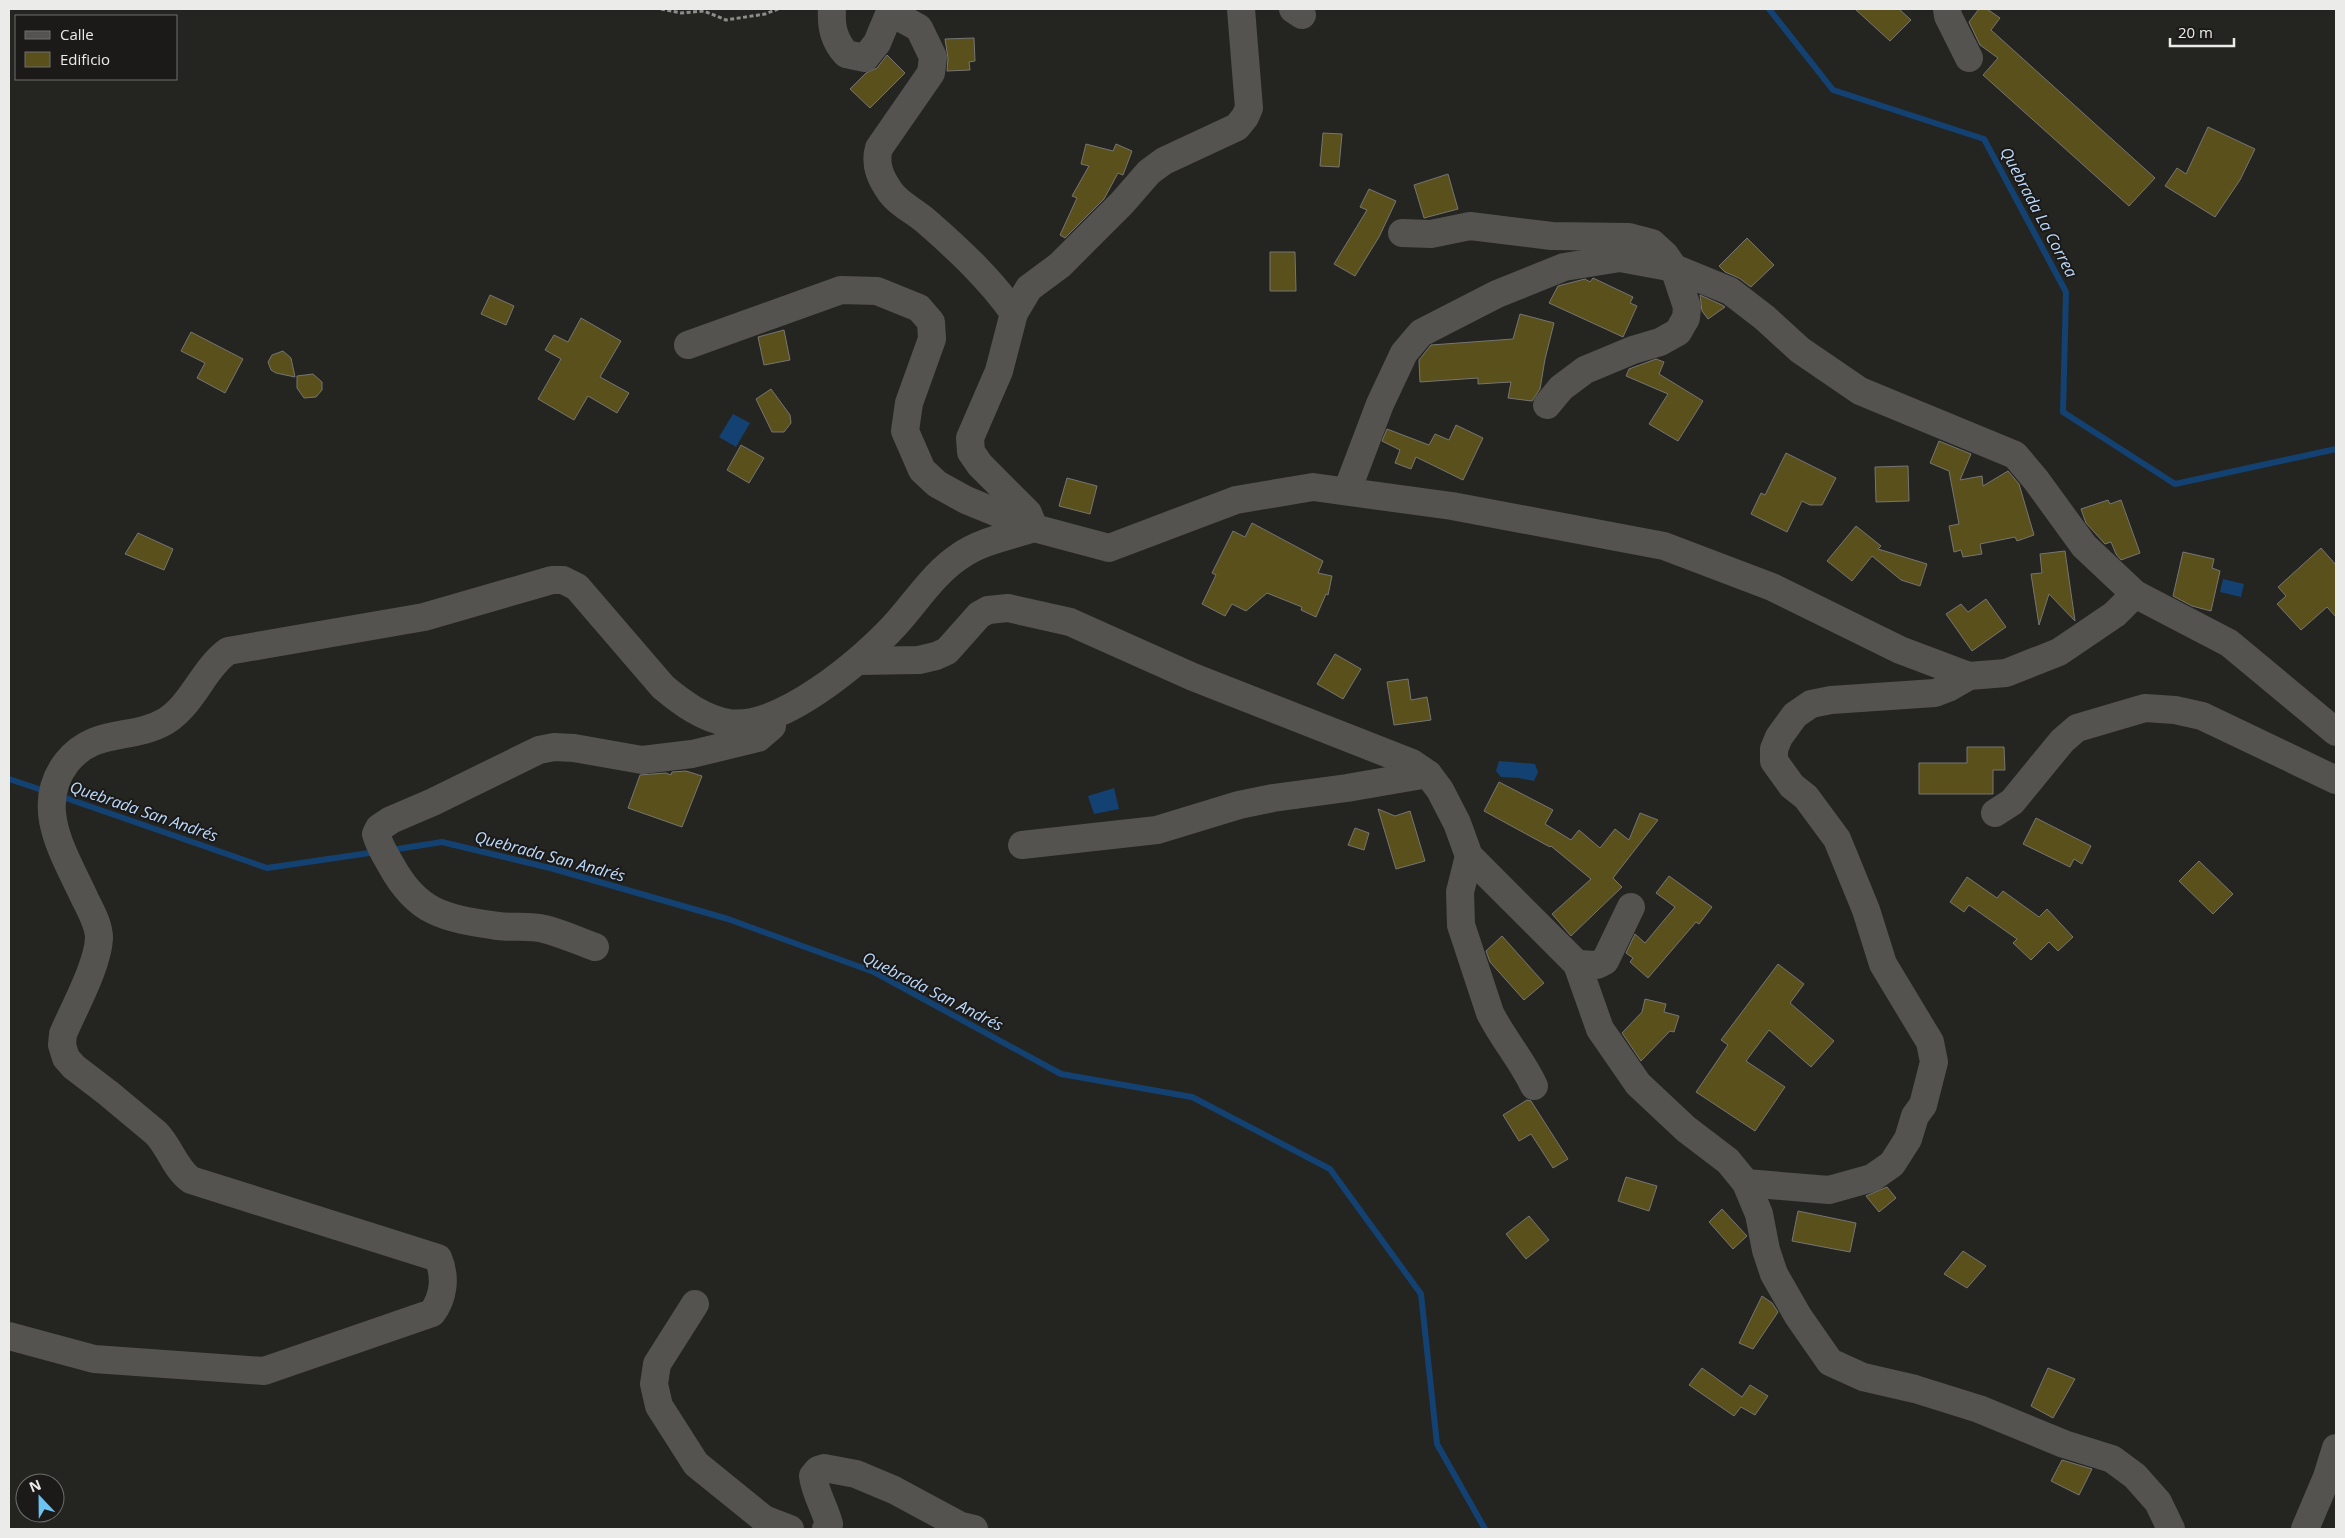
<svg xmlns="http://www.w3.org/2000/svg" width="2345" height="1538" viewBox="0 0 2345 1538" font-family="'Open Sans',sans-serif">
  <rect width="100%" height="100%" fill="#242421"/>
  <!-- water -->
  <g fill="#134272">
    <path d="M733 414 750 423 736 447 719 437Z"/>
    <path d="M2223 579 2244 584 2241 597 2220 592Z"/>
    <path d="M1499 761 1535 764 1538 772 1534 781 1519 778 1501 777 1496 771Z"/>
    <path d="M1114 788 1119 809 1094 814 1088 796Z"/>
  </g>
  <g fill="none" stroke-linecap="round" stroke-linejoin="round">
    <!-- stream -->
    <g stroke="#134272" stroke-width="6">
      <path d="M1769 9 1833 90 1984 139 2066 292 2063 412 2175 484 2336 449"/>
      <path d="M9 779 48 792"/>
      <path d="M60 796 267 868 376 852"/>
      <path d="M391 850 442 842 554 869 728 919 874 972 1061 1074 1192 1097 1330 1169 1421 1294 1437 1444 1485 1529"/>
    </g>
  </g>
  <!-- building -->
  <g fill="#59501c" stroke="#767573">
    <path d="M1855 9H1899L1911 20 1890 41Z"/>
    <path d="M1979 9H1987L2000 18 1991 30 2155 178 2129 206 1983 75 1998 58 1980 45 1969 22Z"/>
    <path d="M974 38 975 61 969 62 970 70 947 71 948 58 945 39Z"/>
    <path d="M887 55 905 73 870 108 850 89 866 73 877 68Z"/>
    <path d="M2208 127 2255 149 2240 180 2215 217 2165 186 2177 168 2186 174Z"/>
    <path d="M1323 133 1342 134 1339 167 1320 166Z"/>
    <path d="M1086 144 1113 151 1116 144 1132 151 1123 175 1118 173 1104 199 1065 238 1060 235 1077 198 1072 196 1089 166 1081 164Z"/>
    <path d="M1448 174 1458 209 1424 218 1414 185Z"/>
    <path d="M1369 189 1396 201 1379 237 1355 276 1334 264 1367 210 1360 207Z"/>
    <path d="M1747 238 1774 265 1751 287 1739 278 1725 272 1719 266Z"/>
    <path d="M1270 252H1295L1296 291H1270Z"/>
    <path d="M1593 278 1633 297 1630 303 1637 306 1623 337 1549 303 1558 286 1585 279 1590 282Z"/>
    <path d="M490 295 514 306 506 325 481 314Z"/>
    <path d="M1700 295 1722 305 1725 307 1708 319 1702 311Z"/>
    <path d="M1520 314 1554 323 1545 359 1540 389 1532 401 1508 398 1511 382 1478 384V378L1420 382 1419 360 1431 345 1513 339Z"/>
    <path d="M581 318 621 341 600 377 629 393 617 413 588 396 574 420 538 399 561 359 545 350 554 335 568 342Z"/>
    <path d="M784 330 790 360 764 365 758 337Z"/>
    <path d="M191 332 243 359 225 393 197 378 205 363 181 351Z"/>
    <path d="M283 351 291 358 295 377 276 373 271 370 268 362 272 355Z"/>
    <path d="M1656 359 1664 362 1659 374 1703 401 1678 441 1649 424 1668 394 1626 376 1629 369Z"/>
    <path d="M313 374 322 382V390L316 397 304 398 297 388V376Z"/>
    <path d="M771 389 790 415 791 423 784 432H772L756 399Z"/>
    <path d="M1456 425 1483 438 1463 480 1416 457 1411 469 1395 463 1400 450 1382 441 1387 429 1429 445 1435 434 1449 440Z"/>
    <path d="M1939 441 1971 454 1960 480 1982 476 1983 486 2008 471 2019 484 2034 535 2017 541 2015 537 1980 544 1982 554 1963 557 1961 550 1954 552 1949 526 1959 524 1949 471 1930 463Z"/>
    <path d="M741 445 764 458 749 483 727 470Z"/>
    <path d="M1786 453 1836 478 1822 505H1810L1802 501 1787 532 1751 514 1761 493 1765 495Z"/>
    <path d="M1908 466 1909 501 1876 502 1875 467Z"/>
    <path d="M1067 478 1097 486 1090 514 1059 506Z"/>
    <path d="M2108 500 2110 504 2121 500 2140 553 2121 560 2116 554 2111 542 2105 544 2086 523 2081 509Z"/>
    <path d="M1252 523 1323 561 1318 573 1332 576 1328 595 1326 594 1316 617 1301 610 1302 607 1267 593 1246 611 1232 604 1225 616 1202 604 1216 575 1212 573 1233 531 1245 537Z"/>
    <path d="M1856 526 1881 546 1878 549 1927 564 1920 586 1901 580 1872 556 1852 581 1827 561Z"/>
    <path d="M138 533 173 549 164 570 125 554Z"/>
    <path d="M2321 548 2336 565V617L2327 607 2301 630 2277 604 2286 596 2278 587Z"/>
    <path d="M2065 551 2075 621 2049 594 2039 625 2031 574 2042 573 2040 554Z"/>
    <path d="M2183 552 2214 559 2212 568 2220 571 2211 611 2192 606 2173 596Z"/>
    <path d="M1986 599 2006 627 1972 651 1946 614 1961 604 1968 612Z"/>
    <path d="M1335 654 1361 669 1343 699 1317 684Z"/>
    <path d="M1408 679 1411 700 1427 697 1431 720 1394 725 1387 682Z"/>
    <path d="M1967 747H2004L2005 770H1993V794H1919V763H1967Z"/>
    <path d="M686 771 702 776 682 827 628 808 640 775 666 773 671 775 672 772Z"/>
    <path d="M1499 782 1553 810 1545 824 1571 840 1579 830 1600 848 1615 829 1629 840 1640 813 1658 820 1613 878 1622 887 1571 936 1552 914 1591 879 1551 846 1550 847 1484 811Z"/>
    <path d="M1378 809 1395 816 1410 811 1425 861 1396 869Z"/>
    <path d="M2036 818 2091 846 2082 864 2074 859 2070 867 2023 844Z"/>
    <path d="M1355 828 1369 833 1364 850 1348 845Z"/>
    <path d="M2199 861 2233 894 2213 914 2179 881Z"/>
    <path d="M1669 876 1712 907 1699 924 1696 922 1648 978 1630 962 1633 958 1626 953 1635 934 1645 943 1675 907 1656 893Z"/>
    <path d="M1967 877 1997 898 2003 891 2039 917 2047 909 2073 937 2058 951 2049 942 2031 960 2013 943 2017 939 1969 905 1964 912 1950 902Z"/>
    <path d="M1502 936 1544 983 1524 1000 1490 962 1486 951Z"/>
    <path d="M1778 964 1804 984 1790 1003 1834 1041 1811 1067 1769 1030 1746 1061 1785 1087 1755 1131 1696 1092 1728 1045 1721 1040Z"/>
    <path d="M1645 999 1666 1004 1664 1012 1679 1016 1674 1032 1670 1031 1641 1061 1622 1033 1642 1012Z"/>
    <path d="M1527 1100 1531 1101 1568 1159 1553 1168 1531 1134 1519 1141 1503 1115Z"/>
    <path d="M1626 1177 1657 1186 1649 1211 1618 1201Z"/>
    <path d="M1887 1187 1896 1198 1879 1212 1866 1196Z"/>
    <path d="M1722 1209 1747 1236 1733 1249 1709 1222Z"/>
    <path d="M1798 1211 1856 1223 1850 1252 1792 1241Z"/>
    <path d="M1529 1216 1549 1240 1526 1259 1506 1234Z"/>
    <path d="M1963 1251 1986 1266 1967 1288 1944 1274Z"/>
    <path d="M1762 1296 1772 1303 1778 1312 1753 1349 1739 1343Z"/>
    <path d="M1702 1368 1742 1397 1750 1385 1768 1396 1755 1415 1741 1407 1734 1416 1689 1385Z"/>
    <path d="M2048 1368 2075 1379 2053 1418 2031 1406Z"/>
    <path d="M2062 1460 2092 1469 2079 1495 2051 1481Z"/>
  </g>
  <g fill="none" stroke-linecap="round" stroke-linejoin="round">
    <!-- path -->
    <path stroke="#8d8d8b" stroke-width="3" stroke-dasharray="4 2.5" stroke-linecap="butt" d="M661 9 681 13 704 11 726 20 765 14 778 9"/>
    <!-- minor -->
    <g stroke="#545350" stroke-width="28">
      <path d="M832 9C831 28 834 40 846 54L865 58 877 43 890 12 919 28 933 57 931 73 879 148C874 165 881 179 891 193 900 205 916 212 927 222 959 250 989 278 1014 313L999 371 970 438 971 452 980 465 1028 513 1034 528"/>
      <path d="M1293 9 1302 15"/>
      <path d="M1947 9 1948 16 1969 58"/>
      <path d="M1402 233 1431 234 1470 226 1552 236 1629 237 1652 243 1665 255 1674 268 1687 307 1686 318 1678 332 1660 342 1633 350 1585 370 1561 388 1547 405"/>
      <path d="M1014 313 1029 288 1060 265 1122 203 1149 172 1164 161 1237 127 1245 117 1249 108 1241 9"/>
      <path d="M688 345 841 290 877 291 919 308 931 322 932 339 909 403 905 431 922 470 937 484 966 500 1034 528 1109 548 1236 500 1313 487 1452 506 1664 546 1772 587 1900 650 1969 676 2006 673 2059 652 2115 614 2135 594 2229 643 2336 732"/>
      <path d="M1347 491 1380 404 1404 353 1421 333 1497 294 1564 267 1620 258 1674 268 1730 291 1765 318 1800 350 1860 391 2015 455 2036 480 2084 546 2135 594"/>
      <path d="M859 661 919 660 936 656 947 651 979 615 988 610 1008 608 1070 622 1193 677 1412 763 1428 774 1440 790 1457 823 1469 856 1577 964 1600 1029 1638 1084 1686 1129 1728 1161 1746 1183 1759 1214 1766 1250 1774 1274 1798 1316 1830 1362 1863 1377 1915 1389 1979 1409 2064 1444 2112 1459 2135 1476 2158 1502 2171 1529"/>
      <path d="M1995 813 2012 802 2062 741 2077 728 2145 708 2175 710 2202 716 2336 780"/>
      <path d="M1022 845 1157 830 1239 805 1273 798 1347 788 1428 774"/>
      <path d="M1469 856 1460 892 1461 925 1490 1013C1503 1039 1522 1060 1534 1086"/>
      <path d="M595 947C578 941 561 933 544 929 530 925 513 928 498 926 446 918 418 915 391 865 385 855 379 845 376 834L379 828 391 820 433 802 539 750 554 747 574 748 642 760 692 754 758 738 772 726"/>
      <path d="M1577 964 1597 965 1605 961 1631 907"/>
      <path d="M1746 1183 1829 1190 1872 1178 1892 1164 1908 1139 1915 1116 1923 1105 1934 1062 1930 1042 1883 964 1866 910 1837 839 1806 797 1792 786 1774 761V749L1779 737 1795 715 1811 704 1831 700 1935 693 1948 688 1969 676"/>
      <path d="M695 1304 657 1364 654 1384 659 1406 696 1464 764 1519 790 1529"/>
      <path d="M9 1336 94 1359 264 1371 432 1313C444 1297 446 1276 438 1258L191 1180C175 1169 170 1147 156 1133L108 1093 74 1067 66 1058 62 1045 63 1034C74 1008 98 965 99 938 99 925 91 911 85 899 65 855 32 807 67 762 95 727 132 741 166 721 193 704 203 669 228 651L424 617 552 580H563L577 587 663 687C682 703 704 719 729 723 780 730 862 661 895 625 916 602 934 573 960 556 981 541 1010 536 1034 528"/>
      <path d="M826 1529 829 1524C825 1508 815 1493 813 1476L818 1470 824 1468 856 1474 894 1490 961 1526 974 1529"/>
      <path d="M2305 1529 2327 1477 2336 1448"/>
    </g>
  </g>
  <g text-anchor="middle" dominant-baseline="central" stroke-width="4" stroke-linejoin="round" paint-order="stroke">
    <!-- water labels -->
    <g font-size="16" font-style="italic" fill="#bbdafe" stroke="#1b1a18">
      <text transform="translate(2039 212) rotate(62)">Quebrada La Correa</text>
      <text transform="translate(144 811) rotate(19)">Quebrada San Andrés</text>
      <text transform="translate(550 856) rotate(15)">Quebrada San Andrés</text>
      <text transform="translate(933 991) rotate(27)">Quebrada San Andrés</text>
    </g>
  </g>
  <!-- border -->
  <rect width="2345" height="1538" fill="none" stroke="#ebebe9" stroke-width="20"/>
  <!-- legend -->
  <rect x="15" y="15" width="162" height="65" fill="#1b1a18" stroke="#6e6e6c"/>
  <rect x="25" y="31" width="25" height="8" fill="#545350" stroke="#6e6e6c"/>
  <text x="60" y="40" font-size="15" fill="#ebebe9">Calle</text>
  <rect x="25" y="52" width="25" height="15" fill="#59501c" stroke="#6e6e6c"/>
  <text x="60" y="65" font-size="15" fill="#ebebe9">Edificio</text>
  <!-- north arrow -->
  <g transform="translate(40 1498) rotate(338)"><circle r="24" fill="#1b1a18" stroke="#6e6e6c"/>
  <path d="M0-4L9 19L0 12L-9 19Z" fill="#6bc3f2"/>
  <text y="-8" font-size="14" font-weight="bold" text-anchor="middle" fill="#ebebe9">N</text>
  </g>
  <!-- scale -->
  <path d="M2170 38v8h64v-8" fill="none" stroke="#ebebe9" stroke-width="2.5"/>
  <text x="2178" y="38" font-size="15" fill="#ebebe9" stroke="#1b1a18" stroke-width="4" paint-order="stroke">20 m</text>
</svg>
